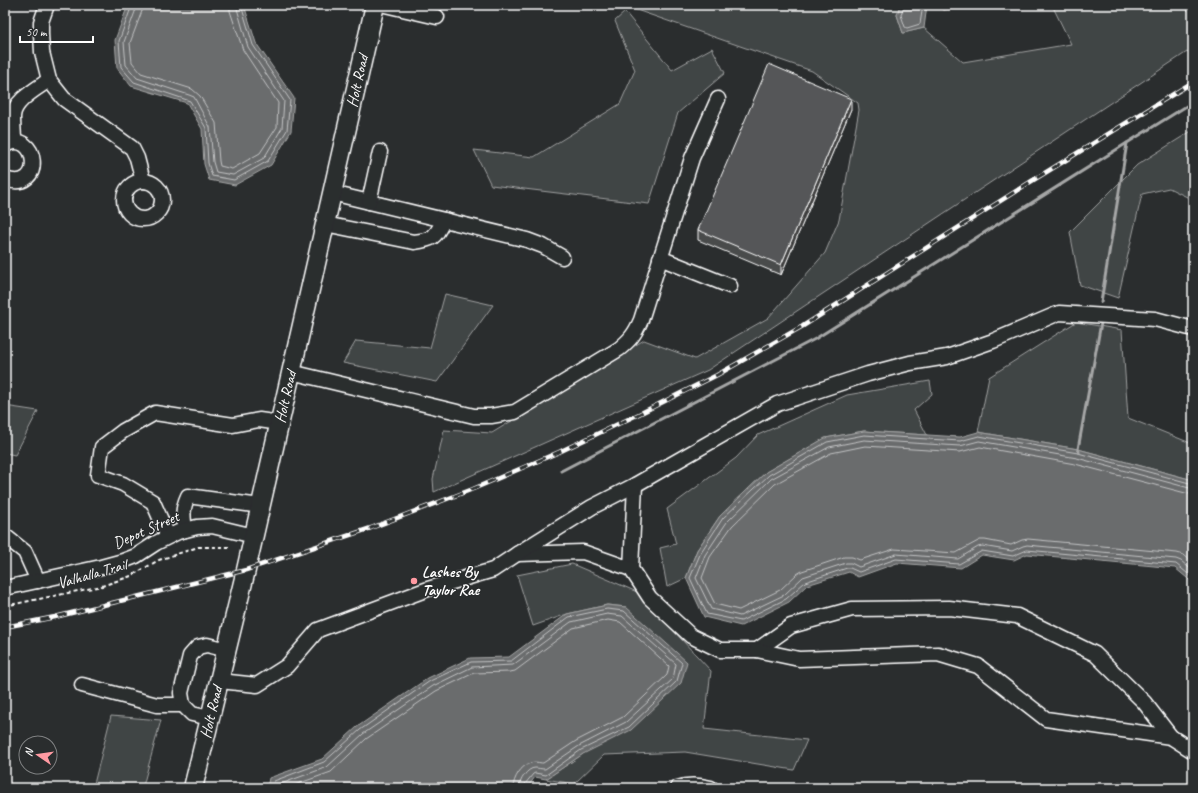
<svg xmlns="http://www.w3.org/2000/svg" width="1198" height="793" viewBox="0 0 1198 793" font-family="Caveat,sans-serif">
  <rect width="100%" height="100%" fill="#2a2d2e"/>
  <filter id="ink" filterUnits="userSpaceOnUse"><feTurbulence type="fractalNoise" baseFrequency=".025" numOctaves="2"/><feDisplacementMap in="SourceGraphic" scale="8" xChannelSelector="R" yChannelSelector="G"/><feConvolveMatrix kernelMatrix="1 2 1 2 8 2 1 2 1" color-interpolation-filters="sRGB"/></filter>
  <g filter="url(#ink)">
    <!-- green -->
    <g fill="#414445" stroke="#a0a2a2">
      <path d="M622 5H900L897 15 903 33 924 28 963 62 1071 44 1052 5H1193V48L708 370 434 492 433 479 444 430 492 433 644 340 695 359 768 318 825 253 839 220 859 110 858 103 812 71Z"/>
      <path d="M934 5H972L944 10Z"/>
      <path d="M625 12 672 70 712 48 725 73 678 113 649 204 491 185 474 150 534 157 620 104 635 70 615 21Z"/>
      <path d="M1193 130V200L1169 188 1142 194 1118 298 1080 285 1070 232 1137 165Z"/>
      <path d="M445 294 493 305 437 382 343 363 356 341 430 348Z"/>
      <path d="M1076 322 1122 330 1128 418 1193 444V480L1078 449 978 432 989 377Z"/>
      <path d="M930 381 932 394 914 410 927 435 864 431 826 438 766 472 720 516 697 550 686 578 667 587 660 548 676 544 667 509 736 458 758 435 847 395Z"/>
      <path d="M5 406 38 411 15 455 5 453Z"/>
      <path d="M572 564 637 592 711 671 704 729 807 740 794 770 685 752 604 755 574 784 546 779 583 754 626 607 607 605 567 614 533 626 517 575Z"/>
      <path d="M111 716 161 720 143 786 126 788H93Z"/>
      <path d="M1118 782 1193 787V788H1120Z"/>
    </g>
    <!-- water -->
    <g fill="#6a6c6d" stroke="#a6a7a7">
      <path d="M128 5H244L256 43 294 98 291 131 271 165 235 185 209 180 204 164 202 129 187 103 131 86 117 68 115 40Z"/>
      <path d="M900 5H927L924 28 903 33 897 15Z"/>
      <path d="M864 431 960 437 978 432 1078 449 1193 480V583L1175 568 1027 554 1014 560 982 555 961 568 897 563 858 577 849 572 807 585 789 602 741 626 704 617 686 578 697 550 720 516 766 472 825 438Z"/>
      <path d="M607 605 626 607 687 662 681 683 631 730 583 754 546 779 535 777 527 788H267L269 778 322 759 357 727 428 678 470 658 509 657 567 614Z"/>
    </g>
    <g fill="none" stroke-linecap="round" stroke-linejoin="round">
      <!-- shore -->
      <g stroke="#c3c4c5" stroke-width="1">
        <path d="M132 5 119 41 121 67 134 82 190 101 206 128 208 163 212 176 234 180 268 161 287 130 290 100 253 45 241 5"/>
        <path d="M137 5 136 9 124 42 126 65 137 78 189 95 194 97 210 127 213 162 216 172 233 175 264 158 282 128 284 101 248 47 236 5"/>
        <path d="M143 5 142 11 130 43 132 62 141 73 192 89 200 96 216 123 219 161 220 166 232 169 260 153 277 127 278 103 243 50 230 11V5"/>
        <path d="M904 5 901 15 905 27 907 28 920 24 923 5"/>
        <path d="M1193 484 1078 453 979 436 960 441 864 435 827 442 769 475 723 518 701 552 690 578 707 614 741 621 786 599 805 582 847 568H850L859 572 896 559 959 564 982 551 1013 556 1027 550 1176 564 1193 578"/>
        <path d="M1193 489 1077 458 979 441 960 446 864 440 829 447 771 479 727 522 705 555 696 578 711 609 740 616 784 595 803 577 846 563H851L859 567 896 554 958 559 978 547 982 546 1012 551 1023 546 1027 545 1176 559 1181 561 1193 571"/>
        <path d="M1193 495 1075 464 980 447 960 452 865 446 831 453 775 484 732 526 710 557 702 578 715 604 739 610 780 590 797 574 802 571 844 557H852L860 560 894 549 956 553 980 540H985L1011 545 1022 540 1028 539 1177 553 1184 555 1193 563"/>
        <path d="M272 788 274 781 324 762 360 730 430 681 471 662 511 661 569 617 607 609 624 611 682 663 677 681 629 727 581 750 546 775 535 773 533 774 525 784 524 788"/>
        <path d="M277 788 278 785 327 767 363 734 433 686 472 667 513 665 571 622 607 614 622 616 676 664 673 679 626 722 579 746 545 769C541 769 538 768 535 768 527 768 519 781 519 788"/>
        <path d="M286 788 331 772 366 739 436 691 474 673 510 672 515 671 573 628 608 620 620 622 669 666 667 675 623 717 576 741 543 763C539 763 535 761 531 763 521 765 513 779 513 788"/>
      </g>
      <!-- stream -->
      <g stroke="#a6a7a7" stroke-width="3">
        <path d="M1101 302 1127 143 1193 102"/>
        <path d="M1079 452 1078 449 1101 323"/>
        <path d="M561 471 815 339 1127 143"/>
      </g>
      <!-- minor casing -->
      <g stroke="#fff" stroke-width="17">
        <g id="minor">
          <path d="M47 5 41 22V34L42 52 49 80 64 99 132 148 137 158 143 181"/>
          <path d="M385 5 437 17"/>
          <path d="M14 142C14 134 13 125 13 117 13 101 38 88 49 80"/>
          <path d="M5 145C38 127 46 194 5 179"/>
          <circle cx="143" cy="200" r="19"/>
          <path d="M332 193 527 240 543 246 562 257"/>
          <path d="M369 202 380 152"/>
          <path d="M325 224 414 242C435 239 434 238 444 220"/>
          <path d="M660 258 730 286"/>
          <path d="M291 372 474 416H491L515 412 619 349C630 340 635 334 641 320L692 158 718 99"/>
          <path d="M635 485 631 569 650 598 691 636 720 650H757L791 626 852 609 949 608 1017 616 1095 654 1144 702 1171 737 1193 751"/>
          <path d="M185 530C183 516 182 509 188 496L261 506"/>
          <path d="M5 536 25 552 38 581"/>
          <path d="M168 536 153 502 123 484 98 475 102 447 123 431 155 413 233 425 259 420 280 423"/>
          <path d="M517 554 583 552 631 569"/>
          <path d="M5 588 101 567 123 561 136 556 156 543 178 532 197 527 212 526 254 536"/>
          <path d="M757 650 799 659 938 654 978 666 1046 719 1171 737"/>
          <path d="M220 681 257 685 287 666 318 630 428 589 493 570 517 554 592 507 635 485 777 404 868 374 910 363 947 357 993 341 1059 313 1155 319 1193 329"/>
          <path d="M82 685 157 705H183"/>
          <path d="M210 718 192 714 183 705 181 693 190 656 198 647 207 645 227 650"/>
          <path d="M677 788C689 784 699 785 711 788"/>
        </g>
      </g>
      <!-- major casing -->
      <g stroke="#fff" stroke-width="21">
        <g id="major">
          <path id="s1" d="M193 788 246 570 375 5"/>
        </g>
      </g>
      <!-- path -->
      <path stroke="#fff" stroke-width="2" stroke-dasharray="4 3" stroke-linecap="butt" d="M5 606 102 586 131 576 159 560 198 547H229"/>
      <!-- minor -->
      <use href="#minor" stroke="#2a2d2e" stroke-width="14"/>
      <!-- major -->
      <use href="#major" stroke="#2a2d2e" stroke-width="18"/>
      <!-- rail casing -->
      <g stroke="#fff" stroke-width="4.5">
        <path id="rail" d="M5 627 55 617 246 570 371 528 473 489 559 452 639 414 717 375 803 326 1035 179 1193 82"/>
      </g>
      <!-- rail -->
      <use href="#rail" stroke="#2a2d2e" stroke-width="3" stroke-dasharray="9" stroke-linecap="butt"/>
    </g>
    <!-- wall -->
    <path fill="#494b4c" stroke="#fff" d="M851 109 781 275 698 240V230Z"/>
    <!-- shaded-wall -->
    <path fill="#3c3d3e" stroke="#fff" d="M851 99V109L781 275V265Z"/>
    <!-- building -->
    <path fill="#555758" stroke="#fff" d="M769 64 851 99 781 265 698 230Z"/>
  </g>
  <!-- markers -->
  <circle fill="#ff9aa2" stroke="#2a2d2e" stroke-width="1.5" cx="414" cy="581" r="4"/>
  <g text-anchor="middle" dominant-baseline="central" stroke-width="3" stroke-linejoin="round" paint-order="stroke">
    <!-- street labels -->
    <g font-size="16" fill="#fff" stroke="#2a2d2e">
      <text stroke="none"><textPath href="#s1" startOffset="726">Holt Road</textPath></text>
      <text stroke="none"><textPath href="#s1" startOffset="402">Holt Road</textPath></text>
      <text transform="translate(146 530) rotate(-24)">Depot Street</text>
      <text transform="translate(92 574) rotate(-16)">Valhalla Trail</text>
      <text stroke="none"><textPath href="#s1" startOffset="78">Holt Road</textPath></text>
    </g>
    <!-- poi labels -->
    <g font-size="16" font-weight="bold" fill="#fff" stroke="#2a2d2e" text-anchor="start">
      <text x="422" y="572">Lashes By<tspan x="422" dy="18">Taylor Rae</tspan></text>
    </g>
  </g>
  <!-- margin -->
  <rect width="1198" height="793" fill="none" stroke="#2a2d2e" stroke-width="20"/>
  <rect x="10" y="10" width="1178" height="773" fill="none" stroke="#fff" stroke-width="1.5" filter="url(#ink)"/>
  <!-- north arrow -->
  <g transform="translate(38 755) rotate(283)"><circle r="19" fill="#2a2d2e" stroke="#7f8182"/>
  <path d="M0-3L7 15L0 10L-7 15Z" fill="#ff9aa2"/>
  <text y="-6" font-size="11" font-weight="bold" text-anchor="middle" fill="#ffffff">N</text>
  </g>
  <!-- scale -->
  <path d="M20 36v6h73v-6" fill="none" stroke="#ffffff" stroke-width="2"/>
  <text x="26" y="36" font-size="12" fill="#ffffff" stroke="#2a2d2e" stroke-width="3" paint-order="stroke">50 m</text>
</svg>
